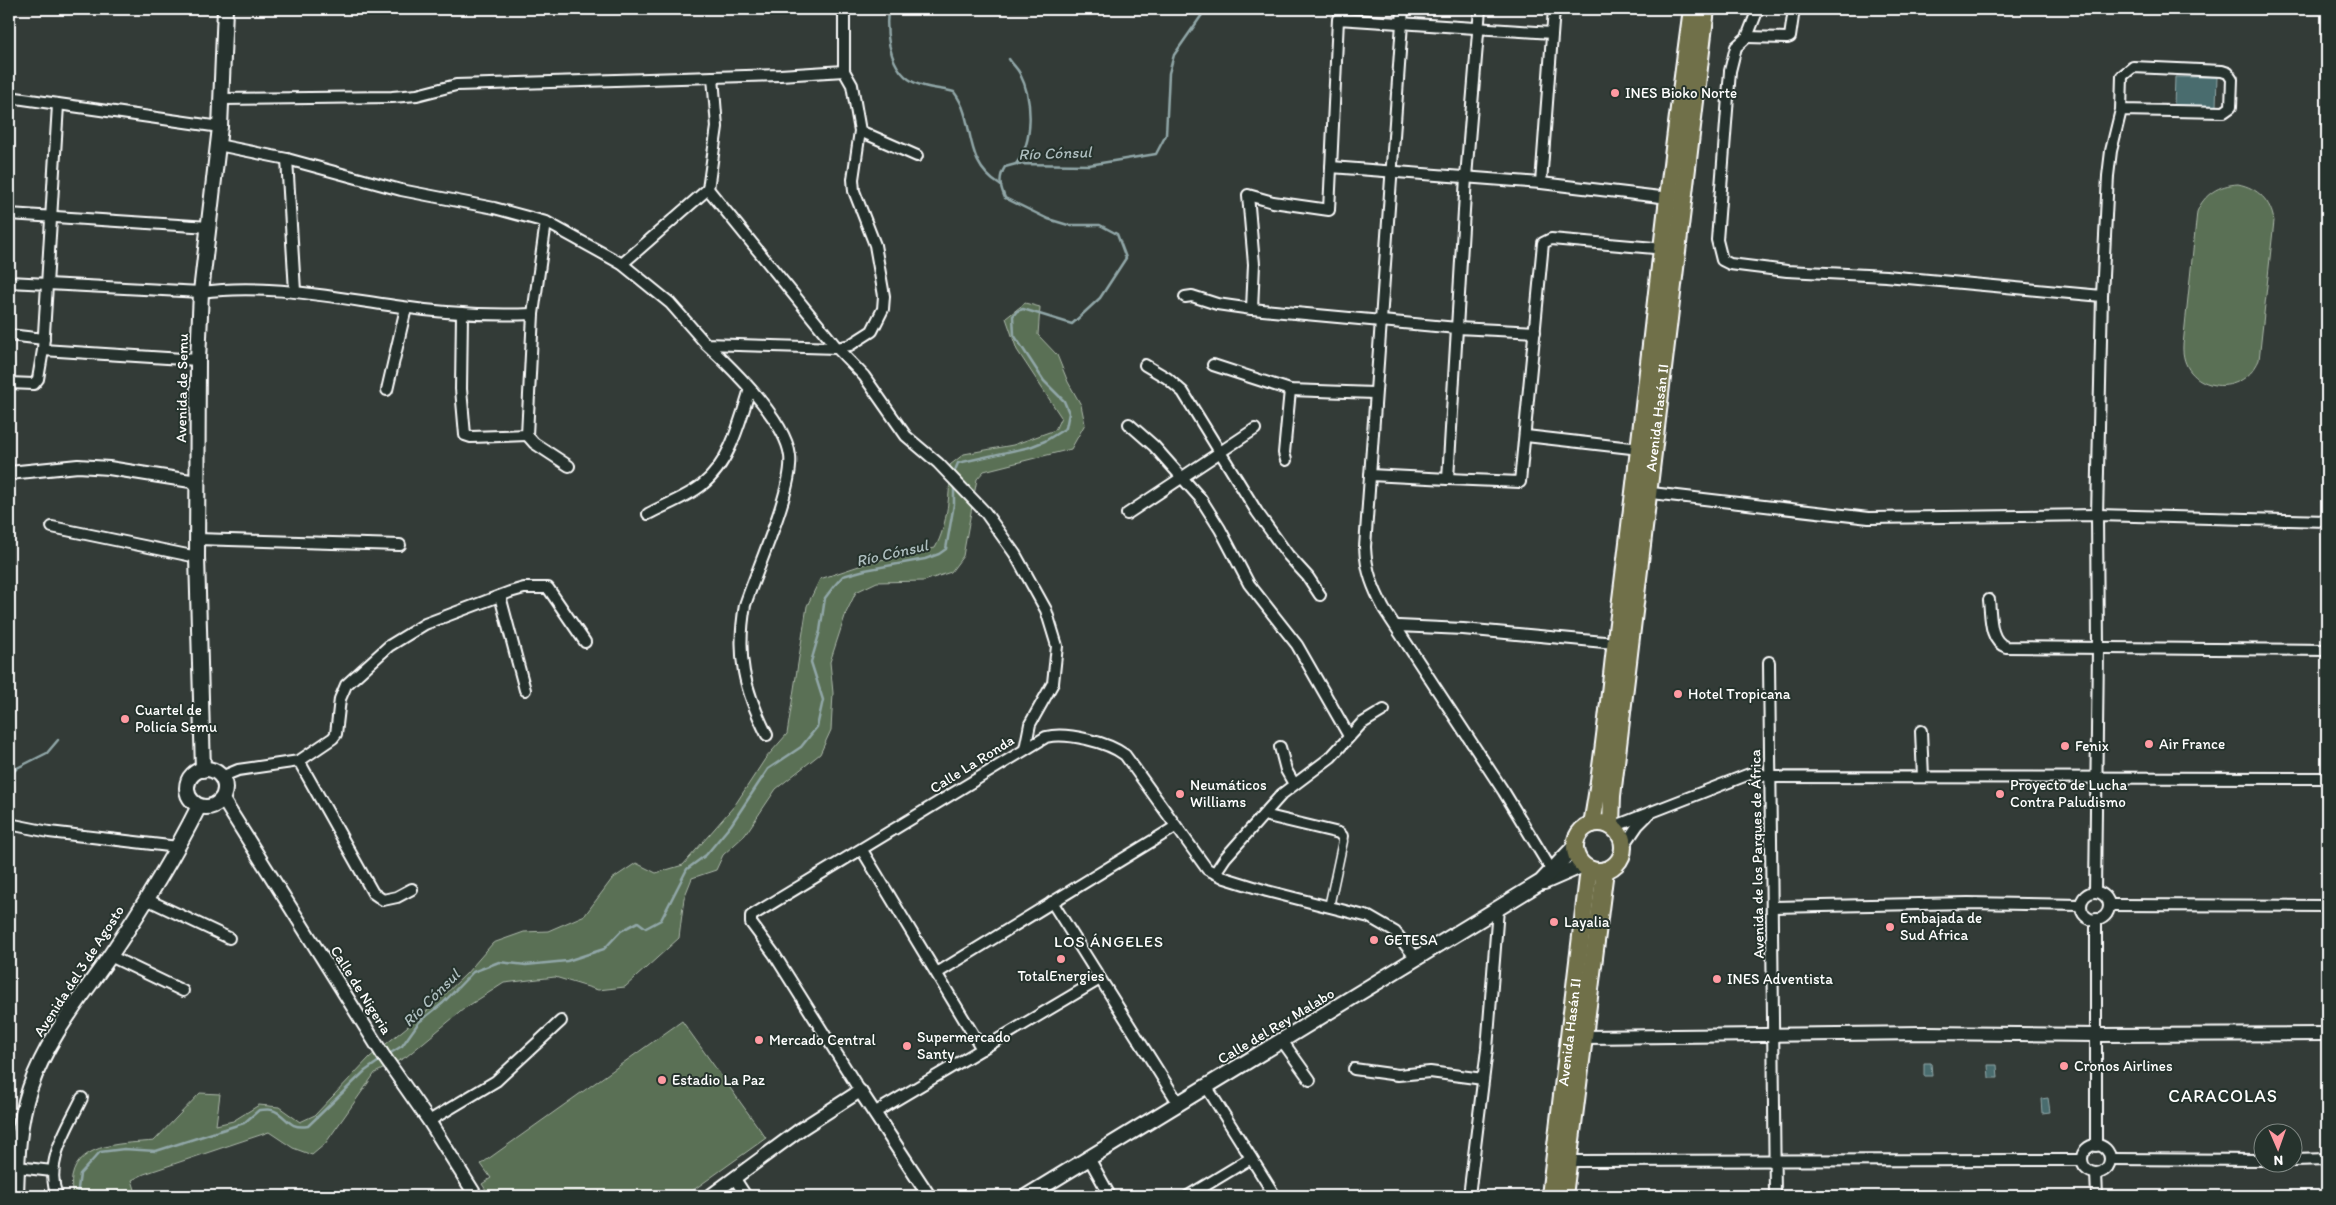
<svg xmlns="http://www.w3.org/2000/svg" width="2336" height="1205" viewBox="0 0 2336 1205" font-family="Itim,sans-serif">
  <rect width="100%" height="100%" fill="#333b37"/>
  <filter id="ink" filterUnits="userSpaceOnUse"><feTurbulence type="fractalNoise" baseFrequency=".02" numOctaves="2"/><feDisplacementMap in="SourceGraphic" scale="10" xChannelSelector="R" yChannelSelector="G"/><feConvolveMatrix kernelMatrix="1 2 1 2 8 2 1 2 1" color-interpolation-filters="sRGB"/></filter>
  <g filter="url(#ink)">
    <!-- green -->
    <g fill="#5a7055" stroke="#acb8aa">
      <path d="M2238 184C2258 188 2271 201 2274 221L2259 360C2241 401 2180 390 2183 345L2197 212C2204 194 2219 185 2238 184Z"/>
      <path d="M1025 303 1040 307 1038 335 1057 355 1068 382 1081 405 1085 424 1071 449 984 471 977 479 963 556 951 572 924 581 877 582 856 592 846 613 830 662 833 693 831 730 820 754 776 789 745 835 723 855 716 870 692 878 684 898 679 938 625 987 598 990 555 977 504 983 465 1008 406 1057 375 1073 325 1144 312 1155 293 1148 269 1132 144 1174 132 1180 137 1196H72C72 1190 71 1183 72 1177 79 1141 127 1144 154 1141L200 1093 220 1094 216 1125 233 1121 259 1105 279 1107 300 1122 315 1115 370 1057 434 1005 466 974 493 943 524 932 548 931 585 915 612 879 636 863 656 873 683 865 735 805 765 759 787 734 807 606 820 579 871 562 935 548C948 525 950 491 950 465L964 454 1013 445 1055 430 1061 417 1017 350 1006 318Z"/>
      <path d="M682 1021 766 1138 685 1196H490L482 1184 491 1178 481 1164Z"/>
    </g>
    <!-- water -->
    <g fill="#486c6e" stroke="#91a7a8">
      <path d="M2175 77H2217L2216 106H2174Z"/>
      <path d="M1924 1063H1931L1932 1076H1924Z"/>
      <path d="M1988 1065H1997L1998 1078H1989Z"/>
      <path d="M2048 1098 2050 1112 2042 1113 2041 1099Z"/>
    </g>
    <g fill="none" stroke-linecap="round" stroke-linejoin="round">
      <!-- stream -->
      <g stroke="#91a7a8" stroke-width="2.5">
        <path d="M888 9C885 38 890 78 924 86 934 89 944 89 954 92 977 122 961 161 1000 185"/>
        <path d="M1009 59C1012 64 1018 69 1020 74 1033 99 1034 142 1016 164"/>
        <path d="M954 473 958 463 1030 447 1045 441 1066 428 1069 413 1064 401 1044 381 1014 335 1013 316 1017 311 1023 309 1072 324 1100 298 1126 258 1117 234 1100 225H1068L1048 219 1005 198C1000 186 998 178 1005 167L1016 164 1089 165 1156 154 1166 135 1169 73 1174 55 1206 9"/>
        <path d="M9 759V762"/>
        <path d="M9 776 17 768 47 753 58 740"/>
        <path d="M389 1054 402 1046 419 1022 443 1003 473 972 499 962 526 965 567 961 604 949 621 931 638 922 646 928 661 920 687 869 706 855 731 825 768 769 801 747 817 727 823 700 811 662 820 631 825 598 834 586 843 576 865 570 925 559 939 554 946 549 954 504V484"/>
        <path d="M77 1196 80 1174 100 1152 124 1149 156 1151 244 1123 259 1110C263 1110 268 1109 272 1110 287 1114 287 1130 308 1126L365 1071 382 1059"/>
      </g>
      <!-- pedestrian casing -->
      <g stroke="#fff" stroke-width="11">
        <path id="pedestrian" d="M1329 907 1343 841 1342 836"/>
      </g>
      <!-- minor casing -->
      <g stroke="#fff" stroke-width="14">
        <g id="minor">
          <path d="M1403 9 1365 547C1366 571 1373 588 1384 609L1504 792 1552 871"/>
          <path d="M1758 9 1747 37 1736 47 1730 71 1717 240 1722 260 1730 264 1787 271 1886 276 2102 296"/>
          <path d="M1747 37 1787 38 1790 37 1794 9"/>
          <path d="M9 97 220 127"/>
          <path d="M222 99 392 97 417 95 456 85 780 75 844 71"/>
          <path d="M860 131 917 156"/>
          <path d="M218 145 287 159 401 190 494 208 546 222 622 264 670 303 706 344 837 348 850 345 872 331 883 309 884 296 875 245 854 191 853 179 860 131 852 85 844 71V9"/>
          <path d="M287 159 295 291"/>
          <path d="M1331 167 1541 183 1669 198"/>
          <path d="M1541 183 1554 9"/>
          <path d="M708 189 837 348 864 376 906 436 938 463 985 512 1015 554 1046 610 1057 646 1053 683 1030 724 1025 749"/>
          <path d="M9 214 209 227"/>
          <path d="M546 222 533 314 527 435 534 443 569 466"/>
          <path d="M622 264 708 189 717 127 713 77"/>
          <path d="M9 282 201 292C266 283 331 297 395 306 441 313 487 316 533 314"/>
          <path d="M1185 297 1192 296 1217 304 1252 309 1457 328 1535 332"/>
          <path d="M1252 309 1254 264 1248 195 1273 202 1329 210 1338 19 1552 33"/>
          <path d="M462 313 461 389 465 435 471 437 527 435"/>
          <path d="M9 335 44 339"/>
          <path d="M706 344C732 368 786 421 790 456 794 488 756 571 745 605 736 656 744 689 767 735"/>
          <path d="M43 350 198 360"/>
          <path d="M1145 365 1167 378 1183 392 1257 512 1288 555 1308 577 1320 595"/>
          <path d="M1213 365 1290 390 1374 393"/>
          <path d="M9 383 34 384 38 379 43 350 58 105"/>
          <path d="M387 390 406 308"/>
          <path d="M1129 424 1154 446 1201 499 1220 529 1249 584 1297 645 1349 736"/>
          <path d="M1526 436 1640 449"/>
          <path d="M1286 460 1284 453 1290 390"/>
          <path d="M1370 475 1448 479 1466 177 1480 9"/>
          <path d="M1448 479 1520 482 1543 243 1551 239 1666 249"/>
          <path d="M1643 492 1869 518 2097 515 2327 521"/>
          <path d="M648 514C665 505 687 497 702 485 730 463 740 421 750 389"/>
          <path d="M1127 514 1255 429"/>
          <path d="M52 527 197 557"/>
          <path d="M197 539 400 545"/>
          <path d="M500 596 525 690"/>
          <path d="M1989 600C1991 616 1989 641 2006 647L2327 650"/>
          <path d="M1398 626 1463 629 1615 643"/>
          <path d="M1769 662 1775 1196"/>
          <path d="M1921 731 1923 777"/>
          <path d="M1280 747 1286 770 1294 784"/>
          <path d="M299 761 373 893 383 900 397 897 412 889"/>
          <path d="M221 777 238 770 299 761 333 738 336 734 340 699 346 685 389 646 425 624 510 592 524 588H548L585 642"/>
          <path d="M1264 815 1339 833 1342 836"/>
          <path d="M9 824 49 832 178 847"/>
          <path d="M1613 827 1752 773 1772 777 2327 778"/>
          <path d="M1623 847 1638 825 1647 816"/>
          <path d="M862 850 982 1049"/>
          <path d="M1215 873 1225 858 1282 794 1331 757 1361 724 1384 710"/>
          <path d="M2095 892 2098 649 2097 515 2102 296 2108 176 2111 151 2121 110 2122 76 2133 67 2222 71 2228 73 2232 79 2231 107 2224 112 2121 110"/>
          <circle cx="2095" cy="906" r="14"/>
          <path d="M146 899 229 938"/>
          <path d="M1052 902 1179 1104"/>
          <path d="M2109 905 2327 906"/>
          <path d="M1773 907 1968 903 2081 905"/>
          <path d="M110 956 183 991"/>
          <path d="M937 973 1175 827"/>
          <path d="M1283 1042 1310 1080"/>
          <path d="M1354 1069 1398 1075 1430 1072 1483 1079"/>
          <path d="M1206 1086 1275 1196"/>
          <path d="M860 1091 774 954 751 923V916L1046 737C1067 732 1108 742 1125 755L1207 869 1225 878 1267 891 1369 917 1395 932 1416 958"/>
          <path d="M874 1113 1100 979"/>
          <path d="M429 1121 496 1081 561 1021"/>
          <circle cx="2096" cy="1159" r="14"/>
          <path d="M2096 1146V919"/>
          <path d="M1089 1158 1110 1196"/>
          <path d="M2110 1159 2264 1160"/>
          <path d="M2294 1160 2327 1159"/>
          <path d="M1568 1161 2082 1160"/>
          <path d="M17 1167 52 1171"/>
          <path d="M2096 1173 2097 1196"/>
          <path d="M735 1179 746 1196"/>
          <path d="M57 1196C44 1162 67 1129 82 1098"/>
          <path d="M1188 1196 1251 1158"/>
          <path d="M1469 1196 1487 1049 1498 909"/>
        </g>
      </g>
      <!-- tertiary casing -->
      <g stroke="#fff" stroke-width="16">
        <g id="tertiary">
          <path d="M9 473 78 466 109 468 197 482"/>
          <path d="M222 798 383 1055 429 1121 476 1196"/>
          <path d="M1584 1037 1925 1033 2097 1035 2327 1034"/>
          <path d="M710 1196 801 1129 860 1091 929 1196"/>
        </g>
      </g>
      <!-- secondary casing -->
      <g stroke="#fff" stroke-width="18">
        <g id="secondary">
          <circle cx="206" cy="788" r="19"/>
          <path d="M203 770 197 557 198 360 201 292 220 127 225 9"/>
          <path d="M1544 882 1583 865"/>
          <path d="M16 1196C17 1159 18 1123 30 1088 47 1038 81 998 110 956 143 907 173 858 199 806"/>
          <path d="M1027 1196 1541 882 1575 846"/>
        </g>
      </g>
      <!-- primary casing -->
      <g stroke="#fff" stroke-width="20">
        <g id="primary">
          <circle cx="1599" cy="847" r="24"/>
          <path d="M1592 824C1605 755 1610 685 1619 615 1645 413 1664 210 1692 9"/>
          <path id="s1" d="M1611 826 1612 796 1706 9"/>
          <path id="s2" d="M1550 1196 1589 869"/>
          <path d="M1564 1196 1605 870"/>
        </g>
      </g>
      <!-- pedestrian -->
      <use href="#pedestrian" stroke="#26332d" stroke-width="8"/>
      <!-- minor -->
      <use href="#minor" stroke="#26332d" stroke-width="10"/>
      <!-- tertiary -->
      <use href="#tertiary" stroke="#26332d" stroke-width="12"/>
      <!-- secondary -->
      <use href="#secondary" stroke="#26332d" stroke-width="14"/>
      <!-- primary -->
      <use href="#primary" stroke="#70704a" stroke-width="16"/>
    </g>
  </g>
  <!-- markers -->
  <g fill="#ff9aa2" stroke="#26332d" stroke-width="2">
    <circle cx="1615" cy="93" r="5"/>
    <circle cx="1678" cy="694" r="5"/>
    <circle cx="125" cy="719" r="5"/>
    <circle cx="2149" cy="744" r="5"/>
    <circle cx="2065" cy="746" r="5"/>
    <circle cx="1180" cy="794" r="5"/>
    <circle cx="2000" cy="794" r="5"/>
    <circle cx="1554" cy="922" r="5"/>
    <circle cx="1890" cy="927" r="5"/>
    <circle cx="1374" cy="940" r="5"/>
    <circle cx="1061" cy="959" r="5"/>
    <circle cx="1717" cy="979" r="5"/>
    <circle cx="759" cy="1040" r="5"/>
    <circle cx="907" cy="1046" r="5"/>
    <circle cx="2064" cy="1066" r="5"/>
    <circle cx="662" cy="1080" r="5"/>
  </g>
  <g text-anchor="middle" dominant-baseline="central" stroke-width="4" stroke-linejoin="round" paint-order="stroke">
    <!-- poi labels -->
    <g font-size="15" fill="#fff" stroke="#26332d" text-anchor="start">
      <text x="1625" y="93">INES Bioko Norte</text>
      <text x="1688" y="694">Hotel Tropicana</text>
      <text x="135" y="710">Cuartel de<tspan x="135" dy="17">Policía Semu</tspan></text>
      <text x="2159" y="744">Air France</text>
      <text x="2075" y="746">Fenix</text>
      <text x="1190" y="785">Neumáticos<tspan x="1190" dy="17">Williams</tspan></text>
      <text x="2010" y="785">Proyecto de Lucha<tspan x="2010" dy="17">Contra Paludismo</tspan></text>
      <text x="1900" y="918">Embajada de<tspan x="1900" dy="17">Sud Africa</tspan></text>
      <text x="1564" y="922">Layalia</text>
      <text x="1384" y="940">GETESA</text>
      <text x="1061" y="976" text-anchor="middle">TotalEnergies</text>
      <text x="1727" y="979">INES Adventista</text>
      <text x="917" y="1037">Supermercado<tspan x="917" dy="17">Santy</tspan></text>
      <text x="769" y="1040">Mercado Central</text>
      <text x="2074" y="1066">Cronos Airlines</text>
      <text x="672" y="1080">Estadio La Paz</text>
    </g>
    <!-- street labels -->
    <g font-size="15" fill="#fff" stroke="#26332d">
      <text transform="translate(182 388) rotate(-89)">Avenida de Semu</text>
      <text stroke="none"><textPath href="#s1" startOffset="411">Avenida Hasán II</textPath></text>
      <text transform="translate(972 764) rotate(-32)">Calle La Ronda</text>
      <text transform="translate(1757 854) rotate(-91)">Avenida de los Parques de África</text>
      <text transform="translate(79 971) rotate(-57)">Avenida del 3 de Agosto</text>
      <text transform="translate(361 990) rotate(58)">Calle de Nigeria</text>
      <text transform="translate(1276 1026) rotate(-31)">Calle del Rey Malabo</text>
      <text stroke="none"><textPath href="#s2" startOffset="165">Avenida Hasán II</textPath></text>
    </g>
    <!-- water labels -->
    <g font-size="16" font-style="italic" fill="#adbdbe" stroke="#26332d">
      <text transform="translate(1055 153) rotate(-2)">Río Cónsul</text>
      <text transform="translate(892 553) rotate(-13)">Río Cónsul</text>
      <text transform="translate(431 998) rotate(-45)">Río Cónsul</text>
    </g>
    <!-- neighbourhood labels -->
    <g font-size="16" letter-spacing="1" fill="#fff" stroke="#26332d">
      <text x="1109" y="941">LOS ÁNGELES</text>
    </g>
    <!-- quarter labels -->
    <g font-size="18" letter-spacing="1" fill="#fff" stroke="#26332d">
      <text x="2223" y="1096">CARACOLAS</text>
    </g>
  </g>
  <!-- margin -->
  <rect width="2336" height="1205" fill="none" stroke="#26332d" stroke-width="30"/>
  <rect x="15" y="15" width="2306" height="1175" fill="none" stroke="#fff" stroke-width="2" filter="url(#ink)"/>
  <!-- north arrow -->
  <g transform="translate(2278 1148) rotate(178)"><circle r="24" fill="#26332d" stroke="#7d8581"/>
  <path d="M0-4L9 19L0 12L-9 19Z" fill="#ff9aa2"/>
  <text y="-8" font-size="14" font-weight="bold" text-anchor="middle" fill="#ffffff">N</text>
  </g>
</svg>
